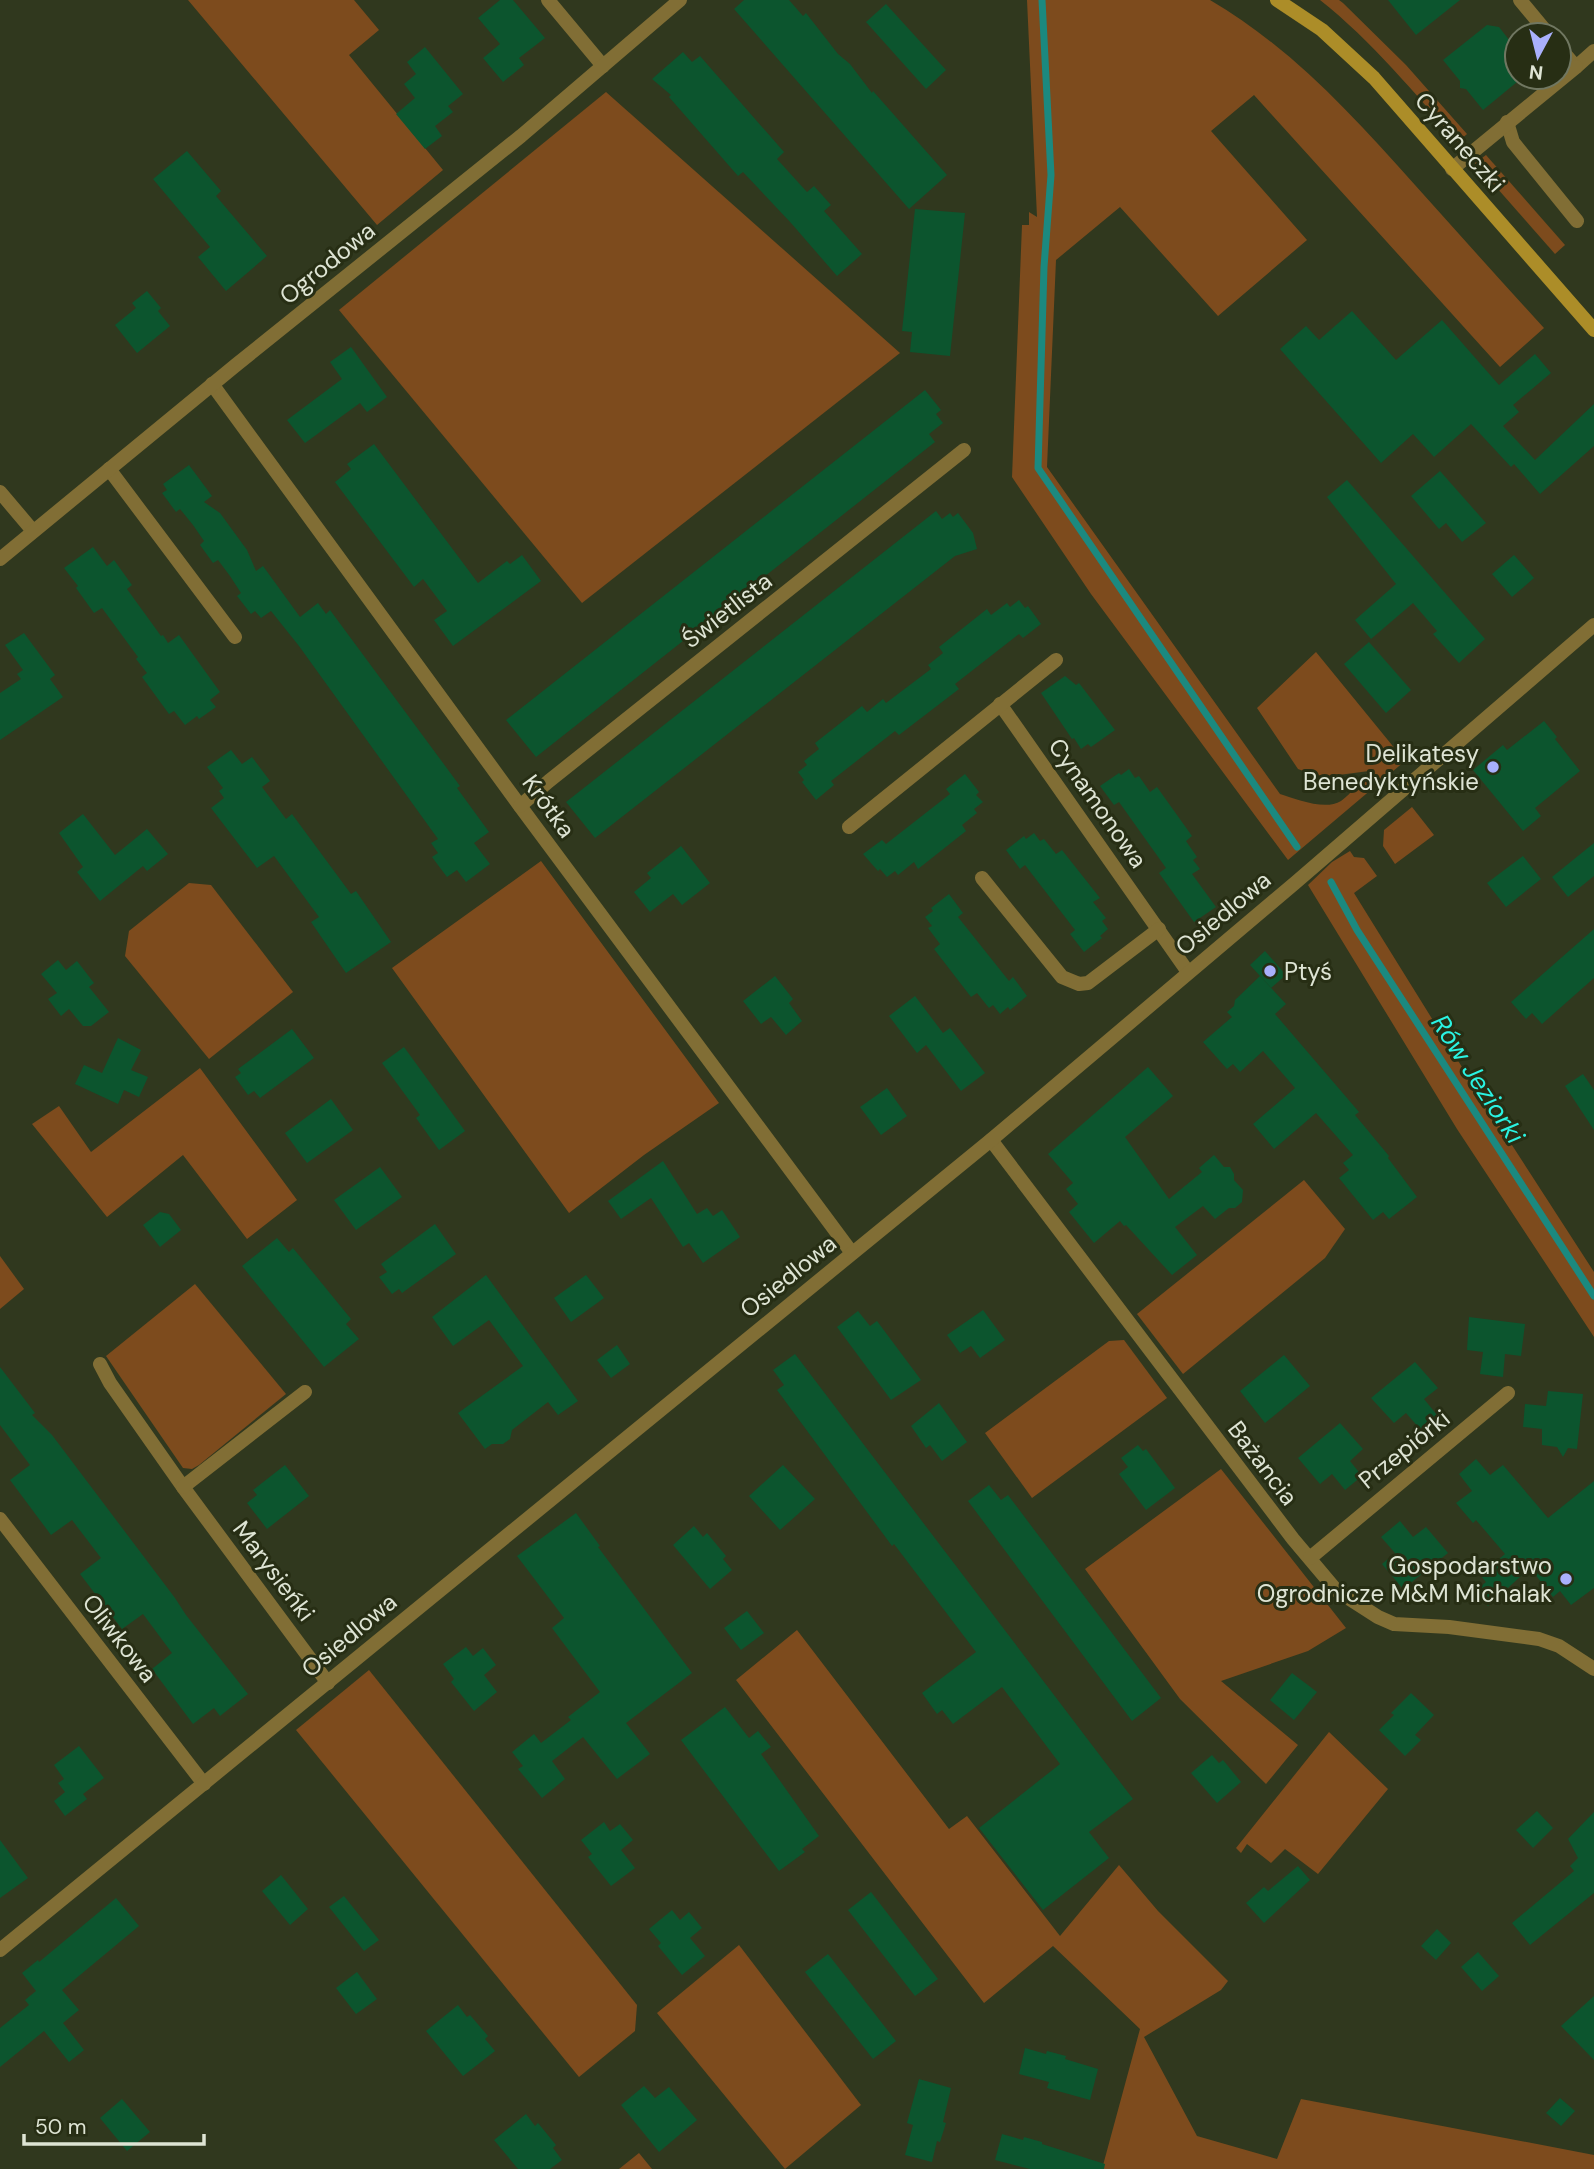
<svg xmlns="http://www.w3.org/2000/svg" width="1594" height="2169" viewBox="0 0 1594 2169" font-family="'DM Sans',sans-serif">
  <rect width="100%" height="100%" fill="#30381e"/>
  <!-- green -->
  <g fill="#7d4b1d">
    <path d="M188 0H354L379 30 349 55 443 170 377 225Z"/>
    <path d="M1027 0H1210C1293 49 1351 114 1415 185 1458 233 1501 281 1544 328L1500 367 1254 95 1211 131 1307 240 1218 316 1120 207 1056 260 1047 467 1280 794C1296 799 1325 811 1341 801 1351 794 1361 780 1369 771L1331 776 1314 775 1298 769 1257 708 1316 652 1405 761 1288 860 1091 594 1012 477 1022 225H1029V212L1037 217Z"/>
    <path d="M1320 0H1339L1343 3 1406 65 1467 134 1458 142C1414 93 1372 41 1320 0Z"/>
    <path d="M606 92 900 353 582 603 339 310Z"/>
    <path d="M1486 155 1565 245 1555 254 1475 163Z"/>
    <path d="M1412 807 1434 835 1395 864 1383 846 1384 830Z"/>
    <path d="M1350 851 1354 857 1364 858 1377 876 1354 893 1475 1088 1594 1272V1337L1457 1129 1308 885 1332 862Z"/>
    <path d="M541 861 719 1103 644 1155 569 1213 392 968Z"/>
    <path d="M189 883 211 885 293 992 209 1059 125 956 129 931Z"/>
    <path d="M200 1068 297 1200 247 1239 183 1155 107 1217 32 1124 59 1106 91 1152Z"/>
    <path d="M1304 1180 1345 1229 1325 1258 1183 1374 1137 1314Z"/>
    <path d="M0 1256 24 1289 0 1309Z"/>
    <path d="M195 1284 286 1394 199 1465 192 1469 183 1468 106 1356Z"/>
    <path d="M1124 1340 1167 1398 1032 1498 985 1433 1109 1341Z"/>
    <path d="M1221 1469 1346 1628 1308 1651 1221 1681 1298 1745 1266 1784 1180 1699 1085 1569Z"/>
    <path d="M797 1630 949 1829 967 1816 1060 1936 1119 1865 1158 1911 1228 1981 1221 1990 1144 2037 1197 2136 1277 2159 1301 2099 1594 2155V2169H1102L1140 2029 1053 1946 984 2003 736 1680Z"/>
    <path d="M369 1670 637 2005 635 2031 579 2077 296 1730Z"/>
    <path d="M1329 1732 1388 1789 1318 1874 1285 1849 1271 1863 1247 1844 1241 1853 1236 1848Z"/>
    <path d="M739 1945 861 2105 785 2169 657 2013Z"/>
    <path d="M639 2153 652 2169H619Z"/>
  </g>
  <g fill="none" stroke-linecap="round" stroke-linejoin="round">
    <!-- stream -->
    <g stroke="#1b897f" stroke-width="7">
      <path d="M1042 0 1051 175 1044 267 1038 468 1297 847"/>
      <path d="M1331 882 1357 930 1594 1296"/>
    </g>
  </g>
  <!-- building -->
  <g fill="#0c552e">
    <path d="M500 0H513L545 38 519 58 524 65 503 82 483 58 500 44 478 18Z"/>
    <path d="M744 0H789L803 16 806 13 838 54 850 64 872 93 873 91 947 175 909 209 734 9Z"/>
    <path d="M1388 0H1460L1416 35Z"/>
    <path d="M886 4 946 70 926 89 866 22Z"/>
    <path d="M1487 25 1499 27 1517 50V82L1483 110 1466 89 1460 88V81L1443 60Z"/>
    <path d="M425 47 463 94 448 106 453 112 435 126 442 136 425 149 396 114 415 98 404 84 416 74 407 62Z"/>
    <path d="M683 52 692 62 700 56 784 152 777 159 807 192 814 186 831 205 824 211 862 254 837 276 791 223 743 172 738 176 669 97 671 95 652 79Z"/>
    <path d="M187 151 221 191 216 196 267 256 226 291 198 257 210 247 153 179Z"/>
    <path d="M915 209 965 213 950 356 910 352 912 332 902 331Z"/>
    <path d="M147 291 161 308 158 311 170 326 137 353 115 325 136 308 132 303Z"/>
    <path d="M1352 311 1396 360 1442 320 1499 385 1535 354 1551 373 1513 405 1519 412 1503 426 1535 460 1594 404V446L1540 494 1514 464 1511 467 1471 424 1434 457 1413 434 1381 463 1280 349 1306 326 1319 340Z"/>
    <path d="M351 347 387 397 367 412 360 403 305 443 287 420 342 379 330 362Z"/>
    <path d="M925 390 941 410 936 414 943 423 929 434 935 442 536 757 506 720Z"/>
    <path d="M374 444 478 583 507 561 510 564 522 555 541 581 453 646 434 620 447 611 423 579 414 587 335 482 351 469 347 464Z"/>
    <path d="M189 465 212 496 204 502 220 513 247 550 256 571 263 566 300 617 318 603 326 614 330 610 460 786 457 788 489 832 474 843 490 864 466 882 457 870 447 877 432 857 438 853 431 843 438 839 299 646 271 611 261 618 255 611 251 614 237 596 241 593 230 576 218 560 213 563 200 545 204 541 193 525 180 509 176 512 162 493 167 490 163 484Z"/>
    <path d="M1440 471 1486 523 1462 542 1446 523 1439 529 1411 496Z"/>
    <path d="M1347 480 1485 639 1459 663 1433 634 1437 631 1413 603 1371 639 1355 620 1396 584 1327 497Z"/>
    <path d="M936 511 942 519 950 513 953 517 958 513 973 533 977 549 955 556 595 838 566 802Z"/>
    <path d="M93 547 107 566 114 560 132 585 127 589 161 636 163 635 168 643 179 635 220 692 210 700 216 707 199 719 197 716 185 725 174 711 169 714 142 677 147 673 136 659 138 657 102 608 94 613 76 588 78 586 64 568Z"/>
    <path d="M1514 555 1534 578 1512 597 1492 574Z"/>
    <path d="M1019 600 1025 608 1028 606 1041 624 1023 638 1019 634 955 684 959 689 899 735 895 731 831 781 834 785 816 800 802 782 804 780 798 772 807 765 804 761 819 749 815 743 862 706 867 712 883 699 886 703 931 669 928 665 943 653 939 647 987 609 991 615 1007 603 1010 607Z"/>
    <path d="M24 633 55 675 50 679 63 697 0 740V693L21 679 17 674 23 670 5 645Z"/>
    <path d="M1369 642 1411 690 1386 713 1344 664Z"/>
    <path d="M1065 676 1076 685 1079 683 1115 730 1091 747 1088 744 1081 749 1074 738 1072 739 1041 693Z"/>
    <path d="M1544 721 1557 737 1555 739 1580 771 1535 808 1541 816 1523 831 1473 770 1503 745 1507 750Z"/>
    <path d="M231 750 242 764 252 757 270 781 262 787 286 819 292 814 351 894 356 891 391 942 346 973 311 922 319 917 274 856 257 868 211 808 224 798 219 791 223 788 207 767Z"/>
    <path d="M1129 769 1135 778 1139 776 1150 792 1157 787 1192 836 1186 841 1197 857 1193 860 1200 869 1192 874 1216 907 1194 922 1159 873 1166 868 1119 802 1114 805 1100 786 1119 773 1121 775Z"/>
    <path d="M965 774 979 792 976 795 983 802 974 809 977 813 962 825 966 831 918 869 914 862 898 875 895 871 887 877 880 869 878 871 863 854 882 840 886 844 950 794 946 789Z"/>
    <path d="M83 814 115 855 147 829 168 854 147 871 143 866 100 901 77 872 83 867 59 833Z"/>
    <path d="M1034 833 1040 841 1044 839 1056 854 1062 850 1100 898 1093 902 1106 918 1102 921 1108 929 1100 936 1102 938 1084 952 1070 934 1075 930 1025 865 1020 869 1006 850 1024 836 1026 839Z"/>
    <path d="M1594 843V876L1568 897 1552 877Z"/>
    <path d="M681 846 710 883 682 905 673 894 650 912 634 892 651 878 647 873Z"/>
    <path d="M1523 856 1541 879 1506 907 1487 883Z"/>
    <path d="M949 894 963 913 958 917 1009 981 1013 977 1027 996 1010 1010 1008 1007 1000 1014 993 1005 989 1008 977 993 971 997 934 949 940 944 928 928 932 926 925 917 933 911 931 908Z"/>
    <path d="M1594 929V978L1542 1024 1532 1013 1526 1019 1511 1002Z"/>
    <path d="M1265 951 1286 975 1271 988 1250 965Z"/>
    <path d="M58 960 66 970 77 961 94 983 89 987 109 1012 91 1026H83L69 1009 61 1016 48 999 57 993 41 974Z"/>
    <path d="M775 976 793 999 789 1003 802 1021 786 1035 771 1017 761 1024 743 1001Z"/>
    <path d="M1260 976 1286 1004 1275 1014 1359 1112 1355 1115 1389 1156 1388 1158 1417 1197 1389 1219 1383 1212 1373 1220 1339 1178 1349 1170 1343 1163 1353 1155 1316 1113 1274 1149 1253 1124 1295 1088 1263 1051 1240 1072 1233 1064 1227 1069 1203 1042 1232 1017 1227 1012 1234 1006 1235 1000Z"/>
    <path d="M915 996 943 1033 950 1028 985 1073 961 1091 926 1045 917 1053 889 1016Z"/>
    <path d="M292 1029 314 1058 260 1098 254 1091 248 1095 235 1077 241 1073 238 1069Z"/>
    <path d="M118 1038 141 1050 131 1070 148 1077 139 1097 124 1090 118 1104 75 1084 84 1065 102 1073Z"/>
    <path d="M404 1047 465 1131 439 1150 416 1118 420 1115 382 1063Z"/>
    <path d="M1148 1067 1173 1096 1125 1137 1169 1199 1202 1172 1199 1168 1214 1155 1224 1167H1230L1234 1174V1180L1243 1190 1242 1202 1235 1208H1229L1215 1219 1203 1206 1175 1227 1197 1255 1172 1275 1126 1225 1124 1226 1120 1221 1094 1243 1069 1212 1078 1204 1066 1189 1073 1183 1048 1154Z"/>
    <path d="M1583 1074 1594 1090V1130L1565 1086Z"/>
    <path d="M887 1088 907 1116 881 1135 860 1107Z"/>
    <path d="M331 1099 353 1130 307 1163 285 1133Z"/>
    <path d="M663 1161 697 1214 707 1208 713 1216 722 1210 740 1237 703 1263 689 1243 683 1247 651 1198 621 1219 608 1201Z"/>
    <path d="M380 1167 402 1197 356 1230 334 1200Z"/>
    <path d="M160 1212 169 1214 181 1230 160 1247 143 1225Z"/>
    <path d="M435 1224 456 1254 402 1293 399 1289 392 1294 379 1277 387 1272 381 1264Z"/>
    <path d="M277 1238 289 1252 293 1248 351 1319 346 1324 359 1339 324 1367 242 1266Z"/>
    <path d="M486 1275 578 1401 558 1415 548 1402 512 1430 510 1439 503 1444H492L485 1449 458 1413 523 1366 489 1320 453 1346 432 1317Z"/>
    <path d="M586 1275 604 1298 571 1322 554 1298Z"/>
    <path d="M983 1310 1005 1340 980 1358 971 1346 960 1353 947 1335Z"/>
    <path d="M858 1311 870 1326 877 1321 921 1380 891 1400 837 1327Z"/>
    <path d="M1469 1317 1525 1324 1521 1356 1505 1354 1503 1377 1480 1374 1483 1352 1467 1350Z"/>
    <path d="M617 1345 630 1364 611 1378 597 1360Z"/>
    <path d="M795 1354 1133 1799 1089 1832 1109 1858 1043 1910 979 1828 1060 1764 1002 1687 953 1724 942 1710 937 1714 922 1693 976 1652 894 1544 892 1546 777 1390 784 1385 773 1370Z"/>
    <path d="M1284 1355 1310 1386 1265 1423 1240 1391Z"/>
    <path d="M1415 1362 1438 1388 1424 1399 1437 1415 1420 1429 1406 1413 1394 1423 1371 1398Z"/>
    <path d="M0 1367 35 1413 32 1415 52 1435 175 1598 186 1615 248 1694 220 1716 214 1708 193 1724 152 1669 172 1653 143 1614 122 1629 80 1574 101 1558 72 1520 51 1535 10 1480 30 1465 0 1425Z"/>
    <path d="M1548 1391 1583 1394 1577 1449 1568 1448 1563 1457 1557 1447 1542 1445V1429L1523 1427 1525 1404 1546 1406Z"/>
    <path d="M939 1403 967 1442 942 1461 930 1445 926 1448 911 1426Z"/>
    <path d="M1340 1423 1363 1449 1350 1461 1362 1476 1345 1490 1332 1474 1320 1484 1298 1458Z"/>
    <path d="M1138 1445 1143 1451 1146 1449 1175 1488 1146 1510 1119 1474 1128 1467 1121 1458Z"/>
    <path d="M1476 1459 1490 1475 1503 1465 1548 1518 1594 1481V1588L1571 1605 1560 1591 1553 1597 1530 1568 1488 1606 1475 1591 1486 1582 1480 1575 1505 1554 1476 1520 1473 1523 1456 1503 1472 1491 1459 1474Z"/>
    <path d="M285 1465 309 1496 267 1529 247 1503 257 1495 253 1490Z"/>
    <path d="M783 1465 815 1499 780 1530 749 1496Z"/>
    <path d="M989 1485 1001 1500 1008 1495 1161 1698 1132 1721 968 1501Z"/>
    <path d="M576 1513 600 1546 598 1547 692 1673 626 1723 650 1754 617 1779 583 1737 552 1761 565 1779 542 1798 518 1769 523 1766 512 1752 534 1734 541 1743 571 1720 568 1717 600 1692 552 1628 564 1618 517 1556Z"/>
    <path d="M1400 1521 1413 1537 1426 1527 1448 1553 1403 1589 1382 1564 1395 1553 1381 1537Z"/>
    <path d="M694 1526 703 1537 707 1533 726 1556 723 1559 732 1570 710 1589 673 1545Z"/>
    <path d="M747 1611 764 1633 741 1650 724 1628Z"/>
    <path d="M466 1647 473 1656 483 1648 496 1665 484 1675 497 1692 474 1711 451 1682 454 1679 443 1664Z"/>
    <path d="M1292 1673 1317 1692 1294 1720 1270 1700Z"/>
    <path d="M1411 1693 1434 1715 1415 1735 1421 1740 1405 1756 1379 1730 1394 1715 1391 1713Z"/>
    <path d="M725 1707 749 1738 758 1731 771 1747 761 1754 819 1836 802 1849 805 1852 779 1871 681 1740Z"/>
    <path d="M79 1746 104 1778 83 1794 87 1799 65 1816 54 1801 65 1792 58 1783 64 1779 54 1765Z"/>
    <path d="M1212 1755 1219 1763 1223 1760 1241 1782 1217 1803 1191 1773Z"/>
    <path d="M1537 1811 1553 1828 1533 1848 1516 1830Z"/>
    <path d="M1594 1812V1893L1530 1945 1512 1923 1574 1871 1570 1866 1578 1858 1568 1839Z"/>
    <path d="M604 1822 610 1831 620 1824 633 1840 621 1850 635 1868 611 1886 588 1857 592 1854 581 1840Z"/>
    <path d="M0 1840 28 1878 0 1898Z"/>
    <path d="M1298 1866 1310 1880 1264 1923 1246 1903 1264 1887 1268 1891Z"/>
    <path d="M281 1875 308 1909 290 1925 262 1891Z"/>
    <path d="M871 1892 938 1979 915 1996 848 1910Z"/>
    <path d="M344 1896 379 1940 364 1951 329 1907Z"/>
    <path d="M116 1898 139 1926 62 1990 79 2010 63 2023 84 2050 69 2062 44 2031 0 2067V2028L29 2005 25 2000 36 1991 22 1973 38 1960 39 1962Z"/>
    <path d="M672 1910 680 1920 689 1912 702 1928 690 1938 705 1956 682 1975 658 1946 661 1943 649 1929Z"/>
    <path d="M1437 1929 1451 1943 1436 1960 1421 1946Z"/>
    <path d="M1478 1952 1499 1976 1482 1991 1461 1967Z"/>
    <path d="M828 1954 896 2041 873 2059 805 1972Z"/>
    <path d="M357 1972 377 1999 356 2014 336 1988Z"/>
    <path d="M1594 1996V2060L1561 2026Z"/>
    <path d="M458 2005 467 2017 470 2015 488 2036 485 2039 495 2051 463 2076 426 2031Z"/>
    <path d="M1025 2048 1046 2054 1047 2051 1066 2056 1065 2059 1098 2069 1090 2100 1047 2088 1049 2082 1019 2074Z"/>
    <path d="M919 2079 951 2088 943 2122 946 2123 940 2142 937 2141 932 2162 905 2155 913 2125 907 2123Z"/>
    <path d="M644 2086 655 2098 669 2087 697 2120 659 2152 621 2105Z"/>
    <path d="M1560 2098 1575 2111 1561 2126 1546 2113Z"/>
    <path d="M122 2099 150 2132 127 2151 100 2118Z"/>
    <path d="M526 2114 535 2126 538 2123 556 2145 553 2148 562 2160 550 2169H518L494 2140Z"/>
    <path d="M1002 2134 1023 2140 1024 2137 1042 2142V2144L1105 2164 1104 2169H1030L995 2160Z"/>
  </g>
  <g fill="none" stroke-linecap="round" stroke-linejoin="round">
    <!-- street -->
    <g stroke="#816e35" stroke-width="14">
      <path d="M548 0 603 66"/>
      <path d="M1520 0 1549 35"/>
      <path d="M1559 47 1576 67 1594 51"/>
      <path d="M1507 122 1513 142 1577 221"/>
      <path d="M1452 169 1576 67"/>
      <path d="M212 384 520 806 852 1253"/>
      <path d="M109 469 235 637"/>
      <path d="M0 492 33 531"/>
      <path d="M0 559 236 365 521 136 680 0"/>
      <path d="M1000 704 1188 972"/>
      <path d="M520 806 549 781 964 450"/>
      <path d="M849 827 1056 660"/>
      <path d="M982 878 1062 977 1079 984 1088 983 1159 929"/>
      <path d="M991 1140 1293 1539 1336 1590 1378 1617 1394 1624 1449 1627 1539 1639 1559 1646 1594 1669"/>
      <path d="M100 1364 110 1383 183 1487 328 1683"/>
      <path d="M183 1487 305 1392"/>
      <path d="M0 1519 204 1784"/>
      <path d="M1310 1558 1508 1393"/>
      <path d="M0 1950 991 1140 1295 883 1594 625"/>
    </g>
    <!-- secondary -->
    <path stroke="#ac8d28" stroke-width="14" d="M1277 0 1322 30 1374 78 1594 330"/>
  </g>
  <!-- markers -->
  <g fill="#a9b0fc" stroke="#272e14" stroke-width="2.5">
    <circle cx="1493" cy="767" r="7"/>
    <circle cx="1270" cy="971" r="7"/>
    <circle cx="1566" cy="1579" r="7"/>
  </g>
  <g text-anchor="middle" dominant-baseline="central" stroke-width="6" stroke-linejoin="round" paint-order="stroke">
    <!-- street labels -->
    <g font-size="24" fill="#dee4d4" stroke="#272e14">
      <text transform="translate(1460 142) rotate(49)">Cyraneczki</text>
      <text transform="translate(327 263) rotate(-39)">Ogrodowa</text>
      <text transform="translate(727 610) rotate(-38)">Świetlista</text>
      <text transform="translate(1098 803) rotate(55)">Cynamonowa</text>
      <text transform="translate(549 806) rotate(54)">Krótka</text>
      <text transform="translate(1223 913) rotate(-40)">Osiedlowa</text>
      <text transform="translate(788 1276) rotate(-39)">Osiedlowa</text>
      <text transform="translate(1404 1449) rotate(-39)">Przepiórki</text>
      <text transform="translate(1263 1463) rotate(53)">Bażancia</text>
      <text transform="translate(274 1571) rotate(53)">Marysieńki</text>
      <text transform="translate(349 1635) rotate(-40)">Osiedlowa</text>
      <text transform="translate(120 1638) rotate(52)">Oliwkowa</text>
    </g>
    <!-- poi labels -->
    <g font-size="24" fill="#dee4d4" stroke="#272e14" text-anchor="end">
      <text x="1479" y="753">Delikatesy<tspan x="1479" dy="28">Benedyktyńskie</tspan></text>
      <text x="1284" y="971" text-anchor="start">Ptyś</text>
      <text x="1552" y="1565">Gospodarstwo<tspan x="1552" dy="28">Ogrodnicze M&amp;M Michalak</tspan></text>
    </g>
    <!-- water labels -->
    <g font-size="26" font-style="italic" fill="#2af3e2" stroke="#272e14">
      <text transform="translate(1478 1079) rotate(57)">Rów Jeziorki</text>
    </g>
  </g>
  <!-- north arrow -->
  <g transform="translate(1538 56) rotate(187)"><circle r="33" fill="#272e14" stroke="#707761" stroke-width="2"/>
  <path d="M0-5L12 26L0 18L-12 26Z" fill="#a9b0fc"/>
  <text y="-10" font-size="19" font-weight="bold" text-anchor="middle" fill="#dee4d4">N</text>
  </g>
  <!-- scale -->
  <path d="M24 2134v10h180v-10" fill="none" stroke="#dee4d4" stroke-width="3.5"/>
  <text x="35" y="2134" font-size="21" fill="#dee4d4" stroke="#272e14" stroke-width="5" paint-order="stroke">50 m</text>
</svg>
